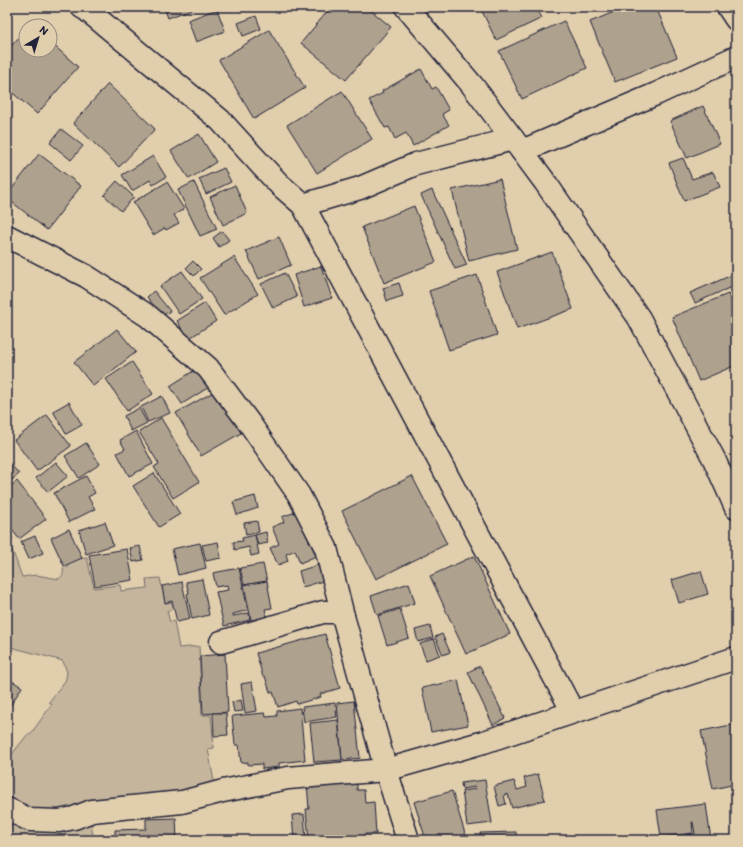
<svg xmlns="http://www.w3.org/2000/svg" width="743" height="847" viewBox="0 0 743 847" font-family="Itim,sans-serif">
  <rect width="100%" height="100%" fill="#e0ceac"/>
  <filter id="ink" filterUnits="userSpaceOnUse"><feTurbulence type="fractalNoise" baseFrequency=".025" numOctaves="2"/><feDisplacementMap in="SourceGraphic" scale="8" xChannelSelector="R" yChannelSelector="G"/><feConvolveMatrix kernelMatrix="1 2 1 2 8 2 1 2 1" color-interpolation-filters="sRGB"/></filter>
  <g filter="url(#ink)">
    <!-- green -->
    <g fill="#c4b59c" stroke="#736c6c">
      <path d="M7 525 13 539 9 541 22 577 36 575 59 579C63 576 64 573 63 568L68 567 67 560 87 558 94 588 120 585 121 591 147 588 146 579 160 578 165 603 172 602 174 609 167 611 170 622 174 621 179 648 199 646 202 715H211L214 748 208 749 215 787 59 816 7 803V762L12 754 28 734 30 735 52 704 49 702 65 681 66 678 67 672 63 661 7 646Z"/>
      <path d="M7 815 91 817 93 840H7Z"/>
    </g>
    <!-- building -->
    <g fill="#aea18e" stroke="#22223b">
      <path d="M164 7H197L168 18Z"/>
      <path d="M331 7H333L336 9 339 7H367L391 27 346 80 301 43Z"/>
      <path d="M480 7H536L542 18 496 40Z"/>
      <path d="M626 7H656L677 57 615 82 590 22Z"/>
      <path d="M217 9 225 31 196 42 188 20Z"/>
      <path d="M256 16 261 29 243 36 238 23Z"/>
      <path d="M564 21 587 68 522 99 499 51Z"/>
      <path d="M26 29V50H50V42L78 67 37 114 7 88V51Z"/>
      <path d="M269 30 305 88 254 119 219 60Z"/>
      <path d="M421 69 432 89 436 87 449 110 442 114 449 125 413 146 406 133 395 139 389 127 385 128 369 100 383 93 382 91Z"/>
      <path d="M108 84 155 129 119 167 73 123Z"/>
      <path d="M342 91 372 139 317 173 287 125Z"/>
      <path d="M703 106 720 144 687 158 670 121Z"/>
      <path d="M61 129 83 146 71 160 50 143Z"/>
      <path d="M199 134 216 162 189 179 171 151Z"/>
      <path d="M39 154 81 186 47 230 7 198V195Z"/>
      <path d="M153 156 166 177 153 185 150 180 132 191 122 175Z"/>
      <path d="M683 158 692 179 713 172 720 187 684 201 669 163Z"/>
      <path d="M224 168 231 182 206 194 199 179Z"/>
      <path d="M500 179 517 249 469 261 452 190Z"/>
      <path d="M117 181 134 197 121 211 104 195Z"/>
      <path d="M167 182 184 209 174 215 179 223 166 230 165 228 153 235 133 202Z"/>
      <path d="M194 182 217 229 200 236 178 190Z"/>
      <path d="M235 185 247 213 223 225 210 197Z"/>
      <path d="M432 190 467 265 455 269 421 195Z"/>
      <path d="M414 206 436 262 384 283 362 227Z"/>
      <path d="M222 231 229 240 219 247 213 238Z"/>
      <path d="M279 237 291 265 259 279 246 251Z"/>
      <path d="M552 252 573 309 517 329 497 272Z"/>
      <path d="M234 257 258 294 224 315 200 278Z"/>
      <path d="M193 261 201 269 194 276 186 268Z"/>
      <path d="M321 266 332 298 304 307 294 275Z"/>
      <path d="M182 271 202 299 179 314 160 286Z"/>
      <path d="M285 273 297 297 273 308 261 284Z"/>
      <path d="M477 275 497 335 449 350 429 291Z"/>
      <path d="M732 275 736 283V285L695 303 690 293Z"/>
      <path d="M399 283 403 296 387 301 383 288Z"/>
      <path d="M154 291 170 311 162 316 147 297Z"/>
      <path d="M728 294 736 314V365L699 381 672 317Z"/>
      <path d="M205 303 216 321 188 339 177 321Z"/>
      <path d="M117 329 136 352 93 386 74 362Z"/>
      <path d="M132 362 153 394 127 411 106 379Z"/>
      <path d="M198 368 209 387 182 404 170 386Z"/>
      <path d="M217 390 241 433 201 456 176 413Z"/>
      <path d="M162 396 170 413 148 422 141 407Z"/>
      <path d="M69 402 82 425 66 434 53 411Z"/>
      <path d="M139 408 147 423 131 431 124 416Z"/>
      <path d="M47 415 71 446 37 471 14 440Z"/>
      <path d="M161 418 199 482 173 498 154 467 159 464 139 432Z"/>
      <path d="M136 431 153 464 129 476 117 453 125 449 120 440Z"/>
      <path d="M86 443 100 464 79 478 65 456Z"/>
      <path d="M7 460 19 474 7 484Z"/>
      <path d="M56 462 68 476 48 492 36 478Z"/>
      <path d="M154 473 180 514 159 527 133 486Z"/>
      <path d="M86 476 95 493 88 497 95 509 69 522 54 493Z"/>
      <path d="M412 476 447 544 376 579 342 511Z"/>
      <path d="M17 481 46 519 19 539 7 523V489Z"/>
      <path d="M255 496 258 508 237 515 233 502Z"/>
      <path d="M298 511 316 556 300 563 295 550 286 554 288 561 278 565 270 548 279 544 272 527 284 522 282 517Z"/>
      <path d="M257 521 259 532 246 535 244 523Z"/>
      <path d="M105 522 113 545 86 554 79 530Z"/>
      <path d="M69 529 82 558 64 566 51 538Z"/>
      <path d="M266 532 268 543 258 545 255 535Z"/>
      <path d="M255 535 259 554 251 556 249 547 235 550 233 542 243 541 242 538Z"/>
      <path d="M35 536 43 553 29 559 21 542Z"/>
      <path d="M218 542 221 558 206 561 202 545Z"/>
      <path d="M200 543 206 568 178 575 172 549Z"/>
      <path d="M140 546 143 560 133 562 130 548Z"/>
      <path d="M127 549 133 580 95 586 89 555Z"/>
      <path d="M474 556 510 634 466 654 430 576Z"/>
      <path d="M263 564 267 581 244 585 240 568Z"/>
      <path d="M318 565 323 581 303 587 299 571Z"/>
      <path d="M239 568 248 610 233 614V616L249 613 250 620 224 626 216 592 228 590 227 585 216 587 213 573Z"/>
      <path d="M701 571 708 594 679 603 672 580Z"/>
      <path d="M202 579 209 615 192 619 187 594 189 593 186 582Z"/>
      <path d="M267 581 272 608 265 609 267 617 251 620 244 585Z"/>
      <path d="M182 582 190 619 177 622 172 601 165 603 162 586Z"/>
      <path d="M409 583 415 603 377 615 371 596Z"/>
      <path d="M400 609 409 638 387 645 378 616Z"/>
      <path d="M430 626 433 638 418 642 415 630Z"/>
      <path d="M325 634 340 688 320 694 321 697 297 704 296 701 278 707 273 692H270L265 676 263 677 256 653Z"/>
      <path d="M442 634 450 652 443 655 435 637Z"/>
      <path d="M434 639 440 655 426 660 420 644Z"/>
      <path d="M225 654 228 712 203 714 200 656Z"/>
      <path d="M480 666 505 718 493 725 468 672Z"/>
      <path d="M7 678 22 687 7 711Z"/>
      <path d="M458 680 468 725 431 732 422 688Z"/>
      <path d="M252 682 257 711 245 713 241 684Z"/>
      <path d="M241 700 243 711 234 712 232 702Z"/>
      <path d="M354 701 360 758 342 760 337 703Z"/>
      <path d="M335 703 337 717 304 722 302 707Z"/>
      <path d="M300 708 305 760 279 763V767L262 769V764L248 765V762L241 763 239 745H235L232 716 265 713 266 717 277 716V711Z"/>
      <path d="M213 713H226L228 735 214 736Z"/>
      <path d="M338 720 342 760 314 762 310 723Z"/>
      <path d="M736 724V784L713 789 701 731Z"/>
      <path d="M538 774 545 800 512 808 508 794 504 795 506 804 499 806 494 786 514 781 517 790 527 787 524 778Z"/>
      <path d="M357 780V790H364L365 803 374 802 376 834H364L365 840H309L306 809H309L307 783Z"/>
      <path d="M485 780 492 823 467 826 462 791 476 789 475 787 462 789 461 783Z"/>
      <path d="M452 791 467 840H426L414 802Z"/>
      <path d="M706 804 711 840H685V835L695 834 693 822H692L693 833 661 837 657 810Z"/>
      <path d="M304 814 306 840H294L292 815Z"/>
      <path d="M176 818 177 840H115V830L146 829V819Z"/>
      <path d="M516 832V840H481L480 833Z"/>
    </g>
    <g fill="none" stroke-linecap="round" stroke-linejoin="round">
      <!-- minor casing -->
      <g stroke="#22223b" stroke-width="25">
        <g id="minor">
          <path d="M82 7 87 10 220 120 263 167 280 185 303 205 360 188 416 164 513 139"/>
          <path d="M406 7 472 85 522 151 545 182 639 318 714 459 736 508"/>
          <path d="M522 151 656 94 736 57"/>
          <path d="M303 205 573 712"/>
          <path d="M7 236 86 276 148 316 208 368 250 424 299 495 326 548 343 616"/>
          <path d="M221 642 323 612H335L343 616 386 770 408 840"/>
          <path d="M7 809 30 820 59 821 74 818 92 811 182 802 223 791 288 778 386 770 484 742 736 658"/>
        </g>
      </g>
      <!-- major casing -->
      <g stroke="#22223b" stroke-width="25">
        <path id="major" d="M728 7 736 19"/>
      </g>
      <!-- minor -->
      <use href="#minor" stroke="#e0ceac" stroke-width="22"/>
      <!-- major -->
      <use href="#major" stroke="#e0ceac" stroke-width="22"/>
    </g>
  </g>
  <!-- margin -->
  <rect width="743" height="847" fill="none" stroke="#e0ceac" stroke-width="24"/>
  <rect x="12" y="12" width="719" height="823" fill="none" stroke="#22223b" stroke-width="1.5" filter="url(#ink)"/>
  <!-- north arrow -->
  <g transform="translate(38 38) rotate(38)"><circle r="19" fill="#e0ceac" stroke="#94897f"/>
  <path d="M0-3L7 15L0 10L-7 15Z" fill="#22223b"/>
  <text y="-6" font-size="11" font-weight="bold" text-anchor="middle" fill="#22223b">N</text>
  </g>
</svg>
